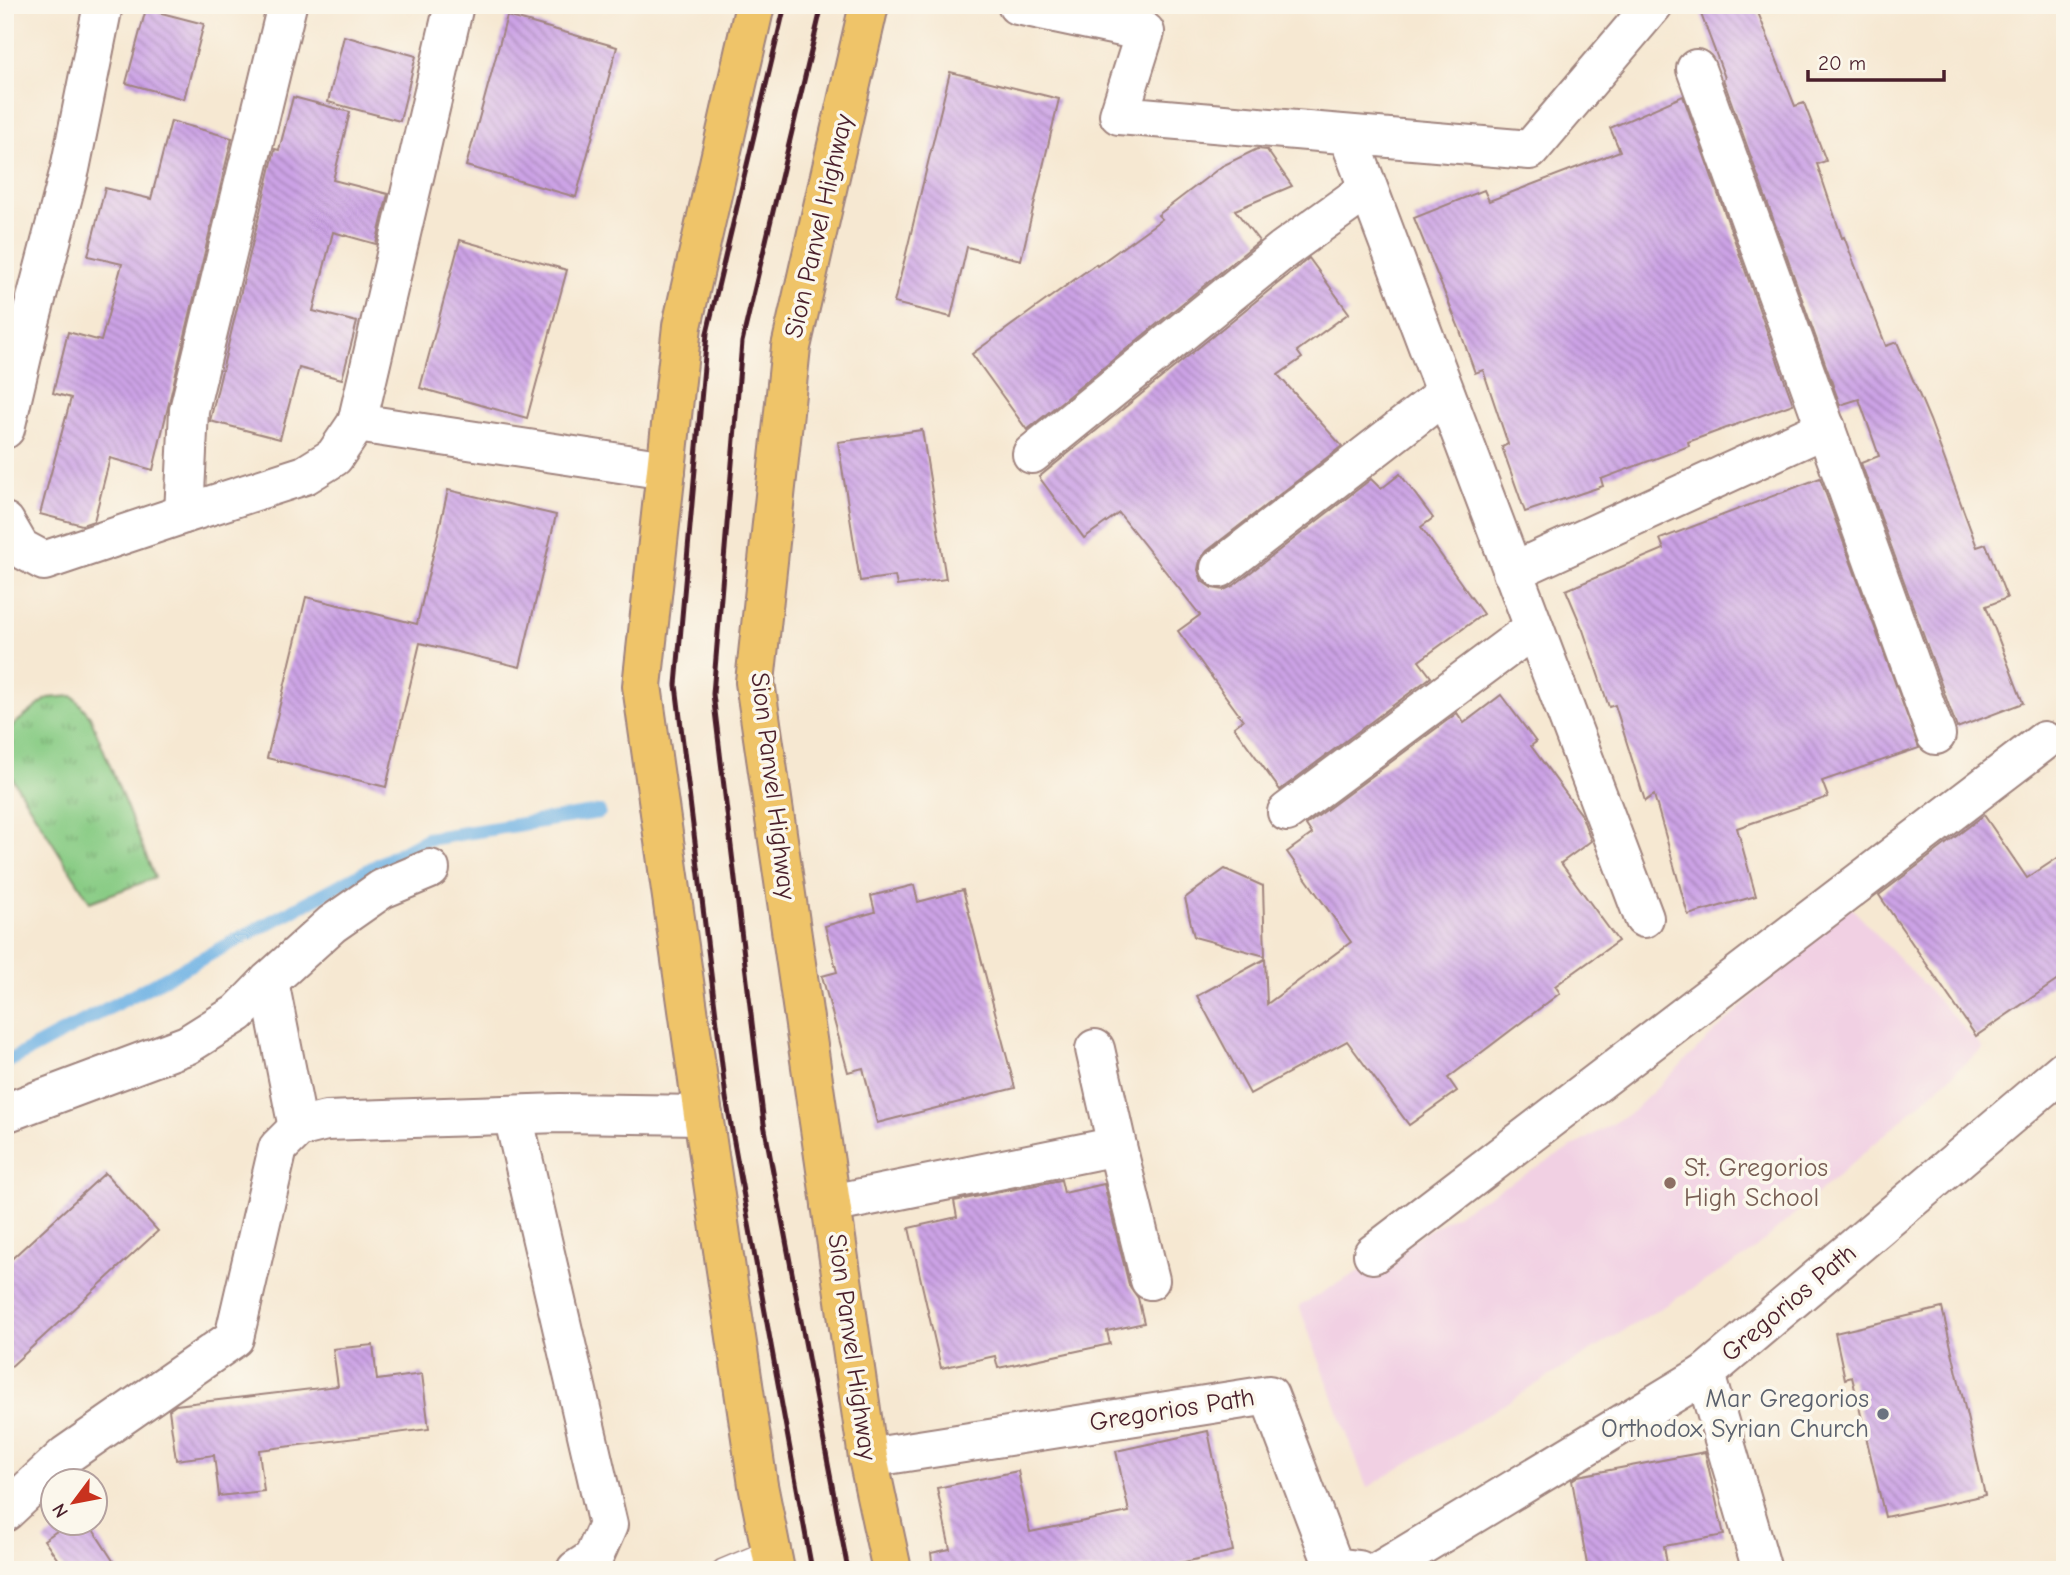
<svg xmlns="http://www.w3.org/2000/svg" width="2070" height="1575" viewBox="0 0 2070 1575" font-family="'Comic Neue',sans-serif">
  <defs>
    <pattern id="grass-tufts" width="24" height="20" patternUnits="userSpaceOnUse" patternTransform="scale(1.75)"><rect width="24" height="20" fill="#89cc85"/><path d="M3 7l-1-3M5 7V3M7 7l1-3M15 17l-1-3M17 17v-4M19 17l1-3" fill="none" stroke="#72a56d"/></pattern>
    <pattern id="building-back-hatch" width="6" height="6" patternUnits="userSpaceOnUse" patternTransform="scale(1.75)"><rect width="6" height="6" fill="#cca3e6"/><path d="M-1 5l2 2M0 0l6 6M5-1l2 2" fill="none" stroke="#a884bb"/></pattern>
  </defs>
  <rect width="100%" height="100%" fill="#fbf7ec"/>
  <filter id="ink" filterUnits="userSpaceOnUse"><feTurbulence type="fractalNoise" baseFrequency=".0143" numOctaves="2"/><feDisplacementMap in="SourceGraphic" scale="14" xChannelSelector="R" yChannelSelector="G"/><feConvolveMatrix kernelMatrix="1 2 1 2 8 2 1 2 1" color-interpolation-filters="sRGB"/></filter>
  <filter id="wash" filterUnits="userSpaceOnUse"><feTurbulence type="fractalNoise" baseFrequency=".00686" numOctaves="4" result="noise"/><feDisplacementMap in="SourceGraphic" scale="28" xChannelSelector="R" yChannelSelector="G"/><feGaussianBlur stdDeviation="1.57" result="paint"/><feColorMatrix in="noise" values="0 0 0 0 0 0 0 0 0 0 0 0 0 0 0 0 0 1.4 0 .05"/><feComposite in="paint" operator="in"/></filter>
  <g filter="url(#wash)">
    <rect width="100%" height="100%" fill="#f6e8d2"/>
    <!-- built -->
    <path fill="#f1d0e3" d="M1848 904 1983 1048 1749 1254 1367 1488 1299 1306 1632 1112Z"/>
    <!-- grass -->
    <path fill="url(#grass-tufts)" stroke="#6a7658" stroke-width="2" d="M73 696 90 716 155 878 90 902 5 767V740L12 726 48 698Z"/>
    <g fill="none" stroke-linecap="round" stroke-linejoin="round">
      <!-- stream -->
      <path stroke="#6fb2e4" stroke-width="14" d="M5 1063 427 839 599 812"/>
    </g>
    <g id="blocks">
      <!-- building -->
      <g fill="url(#building-back-hatch)">
        <path d="M1722 5H1755L1795 106 1804 103 1826 161 1817 164 1842 238 1844 237 1886 346 1897 342 1930 420 1977 547 1986 544 2007 598 1986 606 2023 703 1957 728 1861 463 1879 456 1859 399 1840 405 1723 79 1725 78 1701 14Z"/>
        <path d="M146 9 204 24 184 99 126 83Z"/>
        <path d="M507 16 617 47 576 197 466 166Z"/>
        <path d="M344 36 416 56 400 121 328 102Z"/>
        <path d="M950 72 1059 99 1021 260 967 247 951 317 894 303Z"/>
        <path d="M1683 96 1793 404 1688 442 1689 446 1601 479 1603 486 1525 512 1502 447 1508 444 1483 370 1475 373 1459 328 1414 218 1484 190 1489 201 1620 151 1610 128Z"/>
        <path d="M293 97 350 112 333 180 388 194 376 244 333 232 313 311 357 322 342 379 299 368 280 439 210 421 275 149 279 150Z"/>
        <path d="M171 121 232 138 153 470 110 458 94 521 82 525 40 514 71 398 53 393 68 332 101 341 122 264 88 256 105 188 151 199Z"/>
        <path d="M1257 149 1267 150 1292 186 1235 210 1259 241 1027 430 972 354 1096 264 1097 266 1162 219 1158 215 1222 166Z"/>
        <path d="M460 240 567 270 527 418 420 388Z"/>
        <path d="M1309 258 1349 313 1297 351 1302 358 1278 375 1342 446 1207 551 1200 560 1198 570 1202 581 1212 588 1224 590 1233 586 1371 479 1381 489 1400 474 1433 518 1421 527 1483 614 1419 661 1431 677 1280 790 1234 727 1243 720 1178 631 1200 615 1119 513 1084 538 1039 477Z"/>
        <path d="M922 430 946 579 897 586 895 576 860 581 838 442Z"/>
        <path d="M1820 478 1919 748 1822 781 1828 797 1737 828 1756 896 1688 915 1654 795 1645 801 1615 705 1609 707 1583 630 1566 590 1664 549 1660 539Z"/>
        <path d="M448 490 556 515 520 667 420 643 386 787 267 758 306 597 417 624Z"/>
        <path d="M1501 695 1536 742 1531 746 1581 814 1591 841 1561 863 1618 941 1555 986 1560 993 1448 1078 1457 1091 1409 1125 1347 1041 1250 1094 1197 996 1265 959 1267 1004 1351 942 1287 852 1312 834 1306 825 1457 713 1464 723Z"/>
        <path d="M1984 815 2027 878 2065 853V975L1976 1036 1879 895Z"/>
        <path d="M1225 869 1263 886 1265 956 1194 937 1185 898Z"/>
        <path d="M914 885 918 902 963 890 1015 1088 877 1123 863 1068 848 1072 822 976 837 972 825 926 875 912 871 896Z"/>
        <path d="M105 1173 158 1231 5 1372V1265Z"/>
        <path d="M1061 1180 1064 1193 1104 1184 1129 1285 1138 1298 1144 1323 1107 1331 1110 1344 998 1368 995 1356 941 1368 909 1228 957 1217 954 1201Z"/>
        <path d="M1942 1308 1985 1495 1885 1517 1852 1377 1845 1379 1835 1333Z"/>
        <path d="M373 1345 377 1380 422 1374 429 1429 259 1450 264 1491 219 1496 214 1455 176 1460 169 1410 176 1405 338 1386 333 1349Z"/>
        <path d="M1208 1431 1233 1551 1180 1563 1182 1570H933L931 1553 950 1549 937 1488 1018 1471 1030 1532 1129 1512 1116 1451Z"/>
        <path d="M1705 1452 1724 1535 1664 1546 1668 1570H1588L1572 1480 1578 1476Z"/>
        <path d="M70 1522H88L119 1570H65L44 1540Z"/>
      </g>
    </g>
  </g>
  <g filter="url(#ink)">
    <use href="#blocks" fill-opacity="0" stroke="#a0847e" stroke-width="2"/>
    <g fill="none" stroke-linecap="round" stroke-linejoin="round">
      <!-- service casing -->
      <g stroke="#a0847e" stroke-width="24">
        <path id="service" d="M723 1570 771 1550"/>
      </g>
      <!-- minor casing -->
      <g stroke="#a0847e" stroke-width="42">
        <g id="minor">
          <path d="M287 5 189 410 184 514 305 475 334 457 357 423 454 5"/>
          <path d="M1017 5 1145 32 1119 115 1530 150 1653 5"/>
          <path d="M1696 69 1936 735"/>
          <path d="M1348 135 1644 918"/>
          <path d="M357 423 666 470"/>
          <path d="M5 429 30 322 70 169 103 5"/>
          <path d="M1032 454 1283 250 1368 189"/>
          <path d="M5 522 20 548 44 561 184 514"/>
          <path d="M1220 568 1445 394"/>
          <path d="M1512 572 1826 428"/>
          <path d="M1287 812 1534 628"/>
          <path d="M269 981 298 1128"/>
          <path d="M1095 1049 1117 1146"/>
          <path d="M5 1113 187 1045 238 1013 269 981 332 924 382 889 430 869"/>
          <path d="M513 1115 608 1525 593 1559 576 1570"/>
          <path d="M831 1204 1117 1146 1150 1280"/>
          <path d="M1373 1254 2044 741"/>
          <path d="M1705 1374 1762 1570"/>
          <path d="M868 1458 1269 1395 1334 1567 1359 1570"/>
          <path d="M5 1512 66 1455 234 1338 278 1148 298 1128 326 1121 560 1113 703 1115"/>
          <path d="M1381 1570 1705 1374 2065 1069"/>
        </g>
      </g>
      <!-- trunk casing -->
      <g stroke="#a0847e" stroke-width="42">
        <g id="trunk">
          <path d="M755 5 682 326 642 686 703 1115 758 1485 775 1570"/>
          <path d="M869 5 791 347 755 682 868 1458 892 1570"/>
        </g>
      </g>
      <!-- service -->
      <use href="#service" stroke="#fff" stroke-width="21"/>
      <!-- minor -->
      <use href="#minor" stroke="#fff" stroke-width="38"/>
      <!-- trunk -->
      <use href="#trunk" stroke="#efc469" stroke-width="38"/>
      <!-- rail -->
      <g stroke="#4a1f2b" stroke-width="5">
        <path d="M785 5 707 333 676 685 726 1098 812 1570"/>
        <path d="M822 5 742 342 713 694 764 1124 848 1570"/>
      </g>
    </g>
  </g>
  <!-- markers -->
  <circle fill="#8d6e63" stroke="#fbf7ec" stroke-width="2.5" cx="1670" cy="1183" r="7"/>
  <circle fill="#6b7280" stroke="#fbf7ec" stroke-width="2.5" cx="1883" cy="1414" r="7"/>
  <g text-anchor="middle" dominant-baseline="central" stroke-width="7" stroke-linejoin="round" paint-order="stroke">
    <!-- street labels -->
    <g font-size="26" fill="#4a1f2b" stroke="#fbf7ec">
      <text transform="translate(819 226) rotate(-77)">Sion Panvel Highway</text>
      <text transform="translate(773 786) rotate(83)">Sion Panvel Highway</text>
      <text transform="translate(1789 1303) rotate(-40)">Gregorios Path</text>
      <text transform="translate(852 1347) rotate(82)">Sion Panvel Highway</text>
      <text transform="translate(1172 1410) rotate(-9)">Gregorios Path</text>
    </g>
    <!-- education labels -->
    <g font-size="26" fill="#785e54" stroke="#fbf7ec" text-anchor="start">
      <text x="1684" y="1168">St. Gregorios<tspan x="1684" dy="30">High School</tspan></text>
    </g>
    <!-- worship labels -->
    <g font-size="26" fill="#5b616d" stroke="#fbf7ec" text-anchor="end">
      <text x="1869" y="1399">Mar Gregorios<tspan x="1869" dy="30">Orthodox Syrian Church</tspan></text>
    </g>
  </g>
  <!-- margin -->
  <rect width="2070" height="1575" fill="none" stroke="#fbf7ec" stroke-width="28"/>
  <!-- north arrow -->
  <g transform="translate(74 1502) rotate(238)"><circle r="33" fill="#fbf7ec" stroke="#b4a19f" stroke-width="2"/>
  <path d="M0-5L12 26L0 18L-12 26Z" fill="#c8321e"/>
  <text y="-10" font-size="19" font-weight="bold" text-anchor="middle" fill="#4a1f2b">N</text>
  </g>
  <!-- scale -->
  <path d="M1808 70v10h136v-10" fill="none" stroke="#4a1f2b" stroke-width="3.5"/>
  <text x="1818" y="70" font-size="21" fill="#4a1f2b" stroke="#fbf7ec" stroke-width="5" paint-order="stroke">20 m</text>
</svg>
